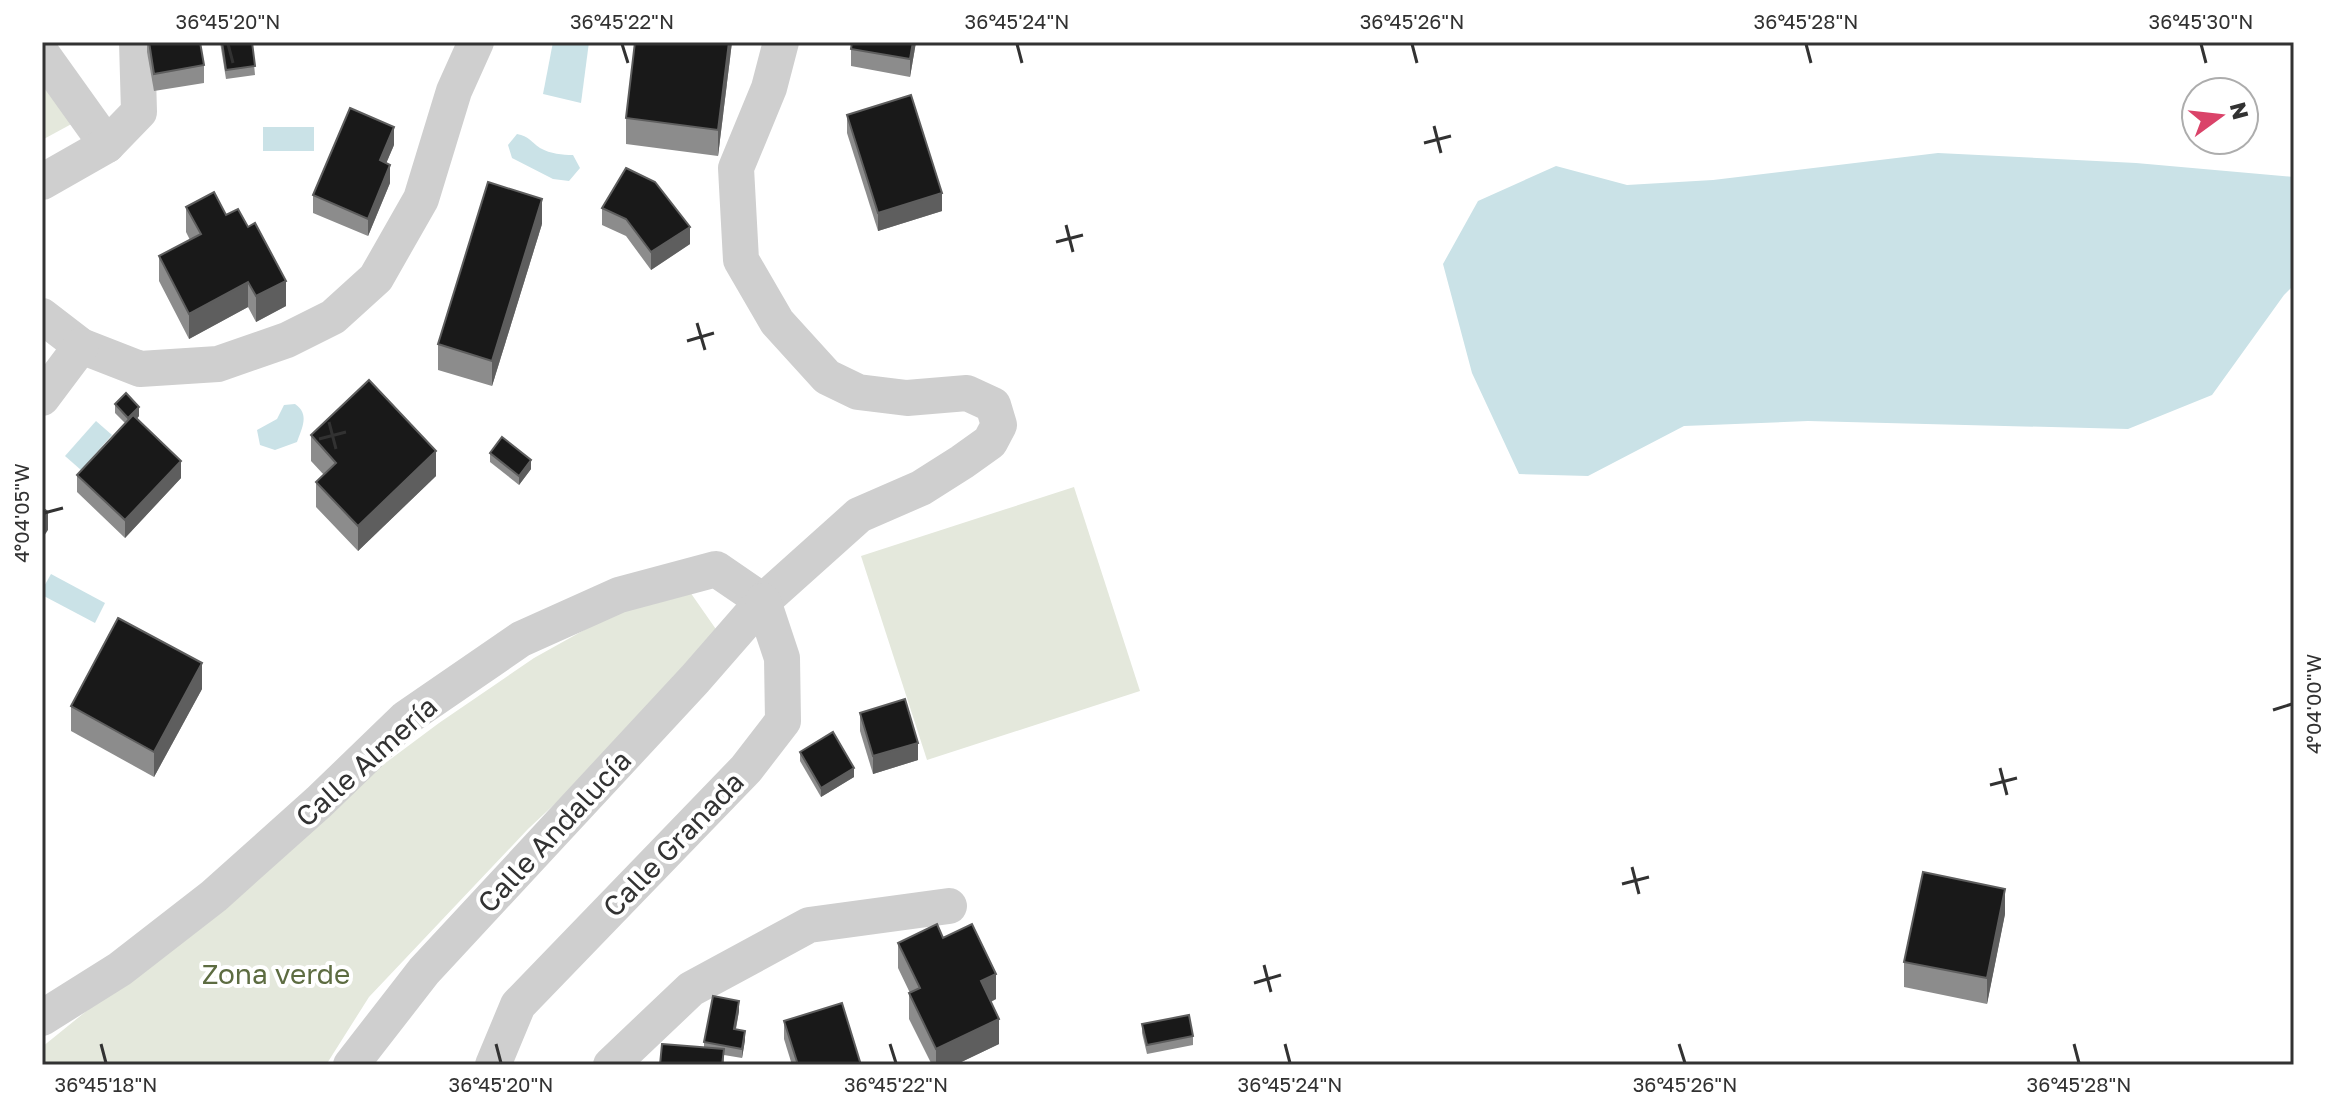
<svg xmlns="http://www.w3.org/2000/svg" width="2336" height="1107" viewBox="0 0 2336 1107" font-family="'Golos Text',sans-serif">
  <rect width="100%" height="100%" fill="#fff"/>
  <!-- green -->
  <g fill="#e4e8dc">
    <path d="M42 82 77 121 42 140Z"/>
    <path d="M1074 487 1140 691 927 760 861 556Z"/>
    <path d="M690 592 720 635 639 725 528 829 369 997 326 1065H42V1047L205 915 317 814 439 723 534 658 629 605Z"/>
  </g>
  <!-- water -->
  <g fill="#cae2e7">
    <path d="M553 42H589L581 103 543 94Z"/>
    <rect x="263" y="127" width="51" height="24"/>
    <path d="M517 134C529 136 531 142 540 148 551 154 562 155 573 155L580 168 569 181 553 179 512 158 508 145Z"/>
    <path d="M1938 153 2136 163 2294 177V285L2284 295 2212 395 2128 429 1808 421 1684 426 1588 476 1519 474 1472 373 1443 264 1478 201 1556 166 1627 185 1713 180Z"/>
    <path d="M295 404C310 414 302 428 297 442L275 450 260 445 257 430 277 419 284 405Z"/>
    <path d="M96 421 112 435 81 470 65 456Z"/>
    <path d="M51 574 105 603 95 623 42 595V590Z"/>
  </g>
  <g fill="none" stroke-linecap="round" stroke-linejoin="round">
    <!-- minor -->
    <g stroke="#cfcfcf" stroke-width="36">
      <path d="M42 54 107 145"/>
      <path d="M42 182 107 145 139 112 137 42"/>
      <path d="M42 316 81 346 140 369 218 364 287 340 333 317 376 278 421 199 454 91 476 42"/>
      <path d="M42 398 81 346"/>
      <path d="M42 1018 120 969 214 896 319 802 406 718 521 639 619 595 716 569 763 601"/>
      <path d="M351 1065 424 971 695 679 763 601 859 515 921 488 962 462 990 442 999 425 993 405 967 393 907 398 858 392 827 377 777 322 741 260 736 168 769 88 781 42"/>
      <path d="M493 1065 518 1005 746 769 783 721 782 658 763 601"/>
      <path d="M611 1065 691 989 809 925 949 906"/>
    </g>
  </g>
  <!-- wall -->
  <g fill="#8c8c8c">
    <path d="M147 42H200L204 65V83L154 91 147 52Z"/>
    <path d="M220 42H252L255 75 226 79Z"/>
    <path d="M732 42 718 156 626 144V118Z"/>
    <path d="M916 42 910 77 851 66V49Z"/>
    <path d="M847 115 942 211 878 231 847 133Z"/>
    <path d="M394 145 386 163 390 183 368 236 313 213V195Z"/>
    <path d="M186 207 226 215 286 306 256 322 248 307 189 339 159 281V256L190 240 186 232Z"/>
    <path d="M602 208 690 244 651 270 626 236 602 225Z"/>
    <path d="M542 224 492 386 438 370V344Z"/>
    <path d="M115 404 139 416 137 419 181 478 125 538 77 492V475L125 423 115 413Z"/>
    <path d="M311 435 436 476 358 551 316 507V482L324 475 311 461Z"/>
    <path d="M490 453 531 469 519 485 490 462Z"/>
    <path d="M202 689 154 777 71 731V706Z"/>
    <path d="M860 713 918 760 873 774 860 731Z"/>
    <path d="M800 752 854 777 821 797 800 761Z"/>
    <path d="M2005 914 1987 1004 1904 987V962Z"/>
    <path d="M943 938 996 999 991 1002 999 1044 955 1065H932L909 1019V993H910L898 968V943Z"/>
    <path d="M739 1011 736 1029 745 1040 742 1058 724 1055V1065L704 1048V1042Z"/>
    <path d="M784 1021 861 1065H792L784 1039Z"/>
    <path d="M1142 1024 1193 1036V1045L1147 1054 1142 1033Z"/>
  </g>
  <!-- shaded-wall -->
  <g fill="#5e5e5e">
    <path d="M729 42H732L718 156V130Z"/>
    <path d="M913 42H916L910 77V59Z"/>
    <path d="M394 127V145L380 178V160Z"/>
    <path d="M390 165V183L368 236V219Z"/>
    <path d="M942 193V211L878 231V213Z"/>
    <path d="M542 199V224L492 386V361Z"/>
    <path d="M690 227V244L651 270V252Z"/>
    <path d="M286 281V306L256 322V296Z"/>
    <path d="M248 282V307L189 339V314Z"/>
    <path d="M139 407V416L128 427V418Z"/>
    <path d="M436 451V476L358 551V526Z"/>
    <path d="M531 460V469L519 485V476Z"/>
    <path d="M181 461V478L125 538V520Z"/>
    <path d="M48 512V530L42 539V521Z"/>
    <path d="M202 663V689L154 777V752Z"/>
    <path d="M918 743V760L873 774V756Z"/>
    <path d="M854 768V777L821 797V788Z"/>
    <path d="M2005 889V914L1987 1004V978Z"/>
    <path d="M996 974V999L981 1006V981Z"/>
    <path d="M739 1001V1011L734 1038V1029Z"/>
    <path d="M999 1019V1044L955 1065H936V1049Z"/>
    <path d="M745 1031V1040L742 1058V1049Z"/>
  </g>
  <!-- building -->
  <g fill="#191919" stroke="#5e5e5e" stroke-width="2">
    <path d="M149 42H200L204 65 154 74Z"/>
    <path d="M222 42H252L255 66 226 70Z"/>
    <path d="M635 42H729L718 130 626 118Z"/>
    <path d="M852 42H913L910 59 851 49Z"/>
    <path d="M911 95 942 193 878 213 847 115Z"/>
    <path d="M350 108 394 127 380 160 390 165 368 219 313 195Z"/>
    <path d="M626 168 655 182 690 227 651 252 626 219 602 208Z"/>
    <path d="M488 182 542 199 492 361 438 344Z"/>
    <path d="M214 192 226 215 238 209 248 227 255 223 286 281 256 296 248 282 189 314 159 256 201 234 186 207Z"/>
    <path d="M369 380 436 451 358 526 316 482 336 463 311 435Z"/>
    <path d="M126 393 139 407 128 418 115 404Z"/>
    <path d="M133 415 181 461 125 520 77 475Z"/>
    <path d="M502 437 531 460 519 476 490 453Z"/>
    <path d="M42 508 48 512 42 521Z"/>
    <path d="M118 618 202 663 154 752 71 706Z"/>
    <path d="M905 699 918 743 873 756 860 713Z"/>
    <path d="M833 732 854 768 821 788 800 752Z"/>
    <path d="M1923 872 2005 889 1987 978 1904 962Z"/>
    <path d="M937 924 943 938 972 924 996 974 981 981 999 1019 936 1049 909 993 920 988 898 943Z"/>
    <path d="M713 996 739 1001 734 1029 745 1031 742 1049 704 1042Z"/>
    <path d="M842 1003 861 1065H798L784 1021Z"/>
    <path d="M1189 1015 1193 1036 1147 1045 1142 1024Z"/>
    <path d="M662 1044 724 1049 722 1065H660Z"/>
  </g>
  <!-- ticks -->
  <path fill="none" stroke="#323232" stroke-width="3" d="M228 44 233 63M622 44 628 63M1017 44 1022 63M1412 44 1417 63M1806 44 1811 63M2201 44 2206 63M1434 126 1441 153M1424 143 1451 136M1066 225 1073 252M1056 242 1083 235M697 323 705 350M687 341 714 333M329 422 336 449M319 439 346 432M44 513 63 508M2273 710 2292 704M2000 768 2007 795M1990 785 2017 778M1632 867 1639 894M1622 884 1649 877M1264 965 1271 992M1254 983 1281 975M101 1044 106 1063M496 1044 501 1063M890 1044 896 1063M1285 1044 1290 1063M1679 1044 1685 1063M2074 1044 2079 1063"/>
  <g text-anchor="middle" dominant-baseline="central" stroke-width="8" stroke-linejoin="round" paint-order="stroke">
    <!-- street labels -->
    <g font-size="28" fill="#323232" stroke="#fff">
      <text transform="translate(366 761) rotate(-42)">Calle Almería</text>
      <text transform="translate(554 831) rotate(-47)">Calle Andalucía</text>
      <text transform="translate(673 844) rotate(-46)">Calle Granada</text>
    </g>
    <!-- park labels -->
    <g font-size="28" fill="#5d6c41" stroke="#fff">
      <text x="276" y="973">Zona verde</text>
    </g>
  </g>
  <!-- border -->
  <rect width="2336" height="1107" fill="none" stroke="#ffffff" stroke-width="88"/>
  <!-- north arrow -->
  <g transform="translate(2220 116) rotate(75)"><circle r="38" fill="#ffffff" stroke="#adadad" stroke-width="2"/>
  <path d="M0-6L14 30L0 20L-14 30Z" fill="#da4369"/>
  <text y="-12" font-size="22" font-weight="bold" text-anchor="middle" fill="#323232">N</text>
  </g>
  <rect x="44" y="44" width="2248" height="1019" fill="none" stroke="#323232" stroke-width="3"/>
  <g font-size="20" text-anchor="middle" fill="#323232">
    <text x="228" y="29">36°45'20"N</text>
    <text x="622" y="29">36°45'22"N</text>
    <text x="1017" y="29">36°45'24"N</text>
    <text x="1412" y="29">36°45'26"N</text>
    <text x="1806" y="29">36°45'28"N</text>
    <text x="2201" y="29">36°45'30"N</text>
    <text transform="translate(22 513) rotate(-90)" y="7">4°04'05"W</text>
    <text transform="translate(2314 704) rotate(-90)" y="7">4°04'00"W</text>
    <text x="106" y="1092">36°45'18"N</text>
    <text x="501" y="1092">36°45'20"N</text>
    <text x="896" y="1092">36°45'22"N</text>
    <text x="1290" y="1092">36°45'24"N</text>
    <text x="1685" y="1092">36°45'26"N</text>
    <text x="2079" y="1092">36°45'28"N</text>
  </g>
</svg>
